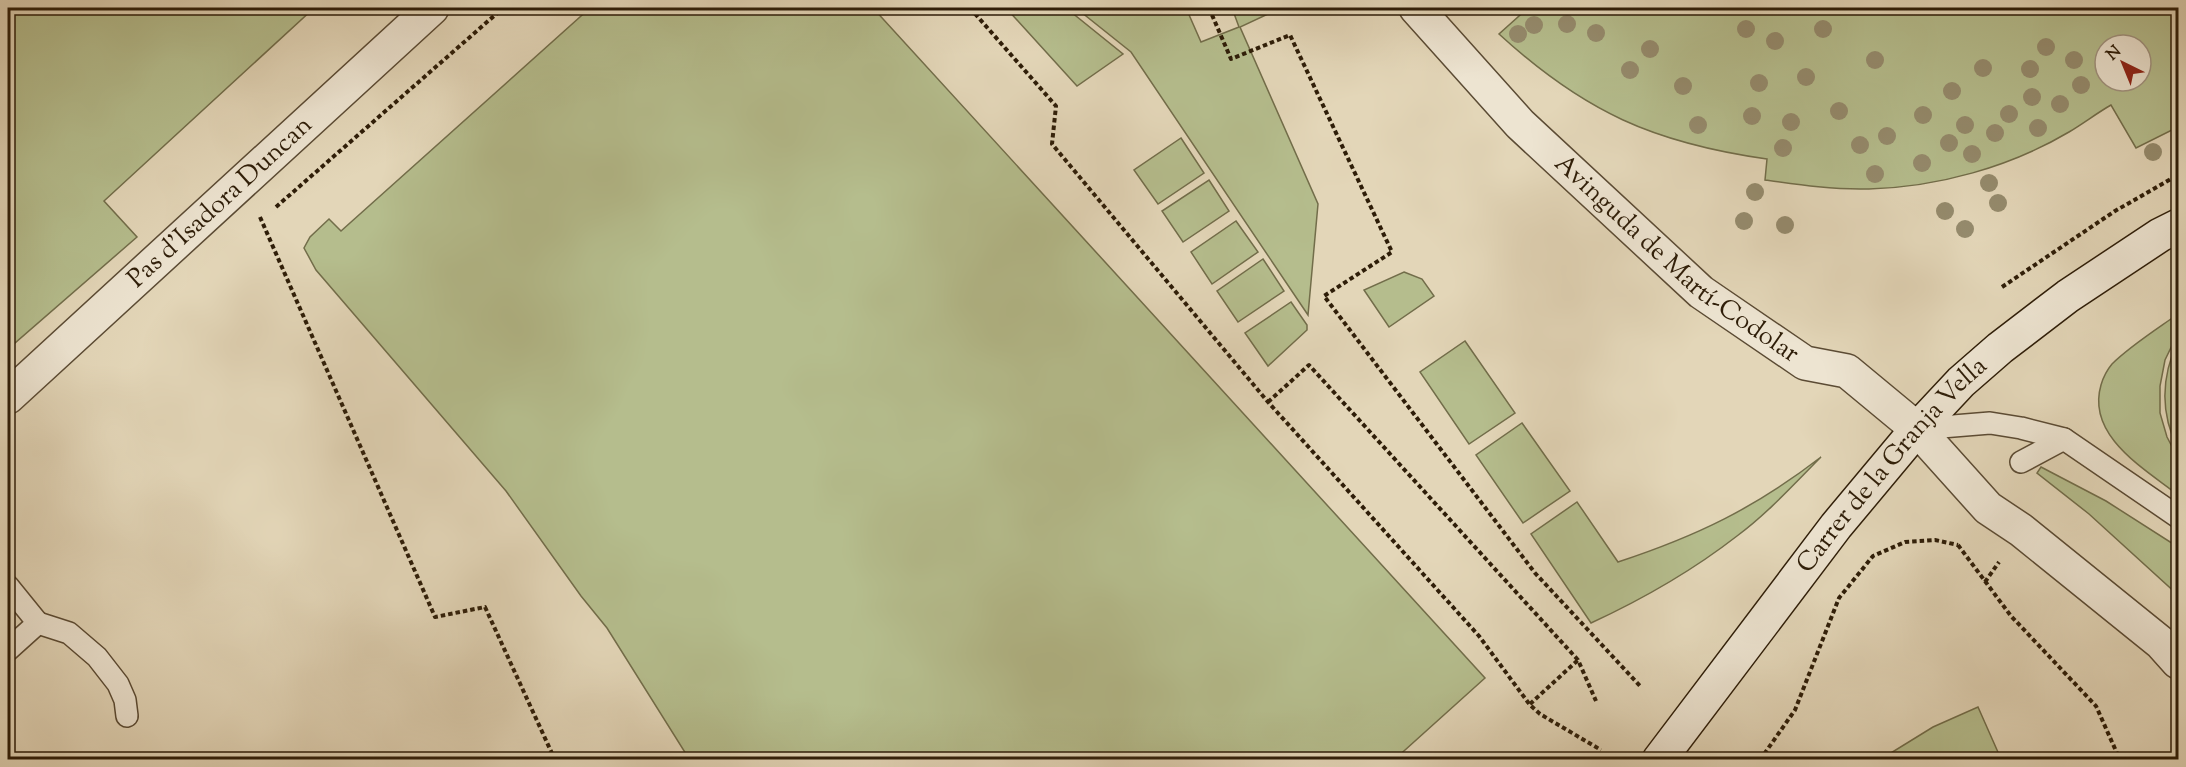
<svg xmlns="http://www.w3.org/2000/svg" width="2186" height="767" viewBox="0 0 2186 767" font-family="'Sorts Mill Goudy',serif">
  <rect width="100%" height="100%" fill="#e3d6b8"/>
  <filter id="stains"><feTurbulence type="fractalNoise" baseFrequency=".00333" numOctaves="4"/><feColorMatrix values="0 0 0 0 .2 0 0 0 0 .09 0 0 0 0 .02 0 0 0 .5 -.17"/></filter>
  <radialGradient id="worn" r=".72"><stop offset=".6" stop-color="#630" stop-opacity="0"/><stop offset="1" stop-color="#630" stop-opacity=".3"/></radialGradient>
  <!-- green -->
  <g fill="#b5bd8d" stroke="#726d4a" stroke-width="1.5" fill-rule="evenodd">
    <path d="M8 8H314L104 201 137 237 8 349Z"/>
    <path d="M590 8H873L1485 678 1395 759 694 760 686 754 607 628 581 596 506 491 316 270 304 248 310 237 329 219 341 231Z"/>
    <path d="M1006 8H1066L1123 54 1077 86Z"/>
    <path d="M1076 8H1186L1201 42 1239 27 1232 8H1281L1240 27 1318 204 1308 315 1131 52Z"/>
    <path d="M1528 8H2178V127L2136 148 2111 105C2097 113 2084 123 2069 132 2010 167 1938 187 1869 189 1834 190 1800 185 1765 180L1767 159C1654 143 1584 112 1499 34ZM2105 45H2141V81H2105Z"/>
    <path d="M1181 138 1204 173 1158 204 1134 170Z"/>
    <path d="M1209 180 1229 211 1183 242 1162 211Z"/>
    <path d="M1236 221 1258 252 1212 284 1191 252Z"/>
    <path d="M1263 259 1284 291 1238 322 1217 291Z"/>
    <path d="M1404 272 1422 279 1434 296 1389 327 1364 290Z"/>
    <path d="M1291 302 1307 325V330L1268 366 1245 333Z"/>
    <path d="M2178 314V333L2165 360 2160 386V413L2167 437 2178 458V495C2145 469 2086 436 2101 385 2103 378 2107 370 2112 364 2130 346 2157 329 2178 314Z"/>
    <path d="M1465 341 1515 413 1469 444 1420 372Z"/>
    <path d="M2178 341V449C2160 413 2161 377 2178 341Z"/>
    <path d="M1522 423 1570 491 1523 523 1476 455Z"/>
    <path d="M1821 457C1794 484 1768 513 1737 536 1692 571 1643 599 1591 623L1531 534 1577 502 1618 562C1697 536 1755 508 1821 457Z"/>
    <path d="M2041 467 2106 501 2178 547V595L2089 514 2037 473Z"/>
    <path d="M1978 707 2001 759H1881L1933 727Z"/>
  </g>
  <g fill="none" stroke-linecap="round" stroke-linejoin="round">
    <!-- lane casing -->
    <g stroke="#5b4b34" stroke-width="24">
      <g id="lane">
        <path d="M1917 429 1990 423 2021 428 2064 439 2178 517"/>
        <path d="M2021 462 2064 439"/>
        <path d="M8 586 38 623 8 650"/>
        <path d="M38 623 69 633 97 657 118 684 125 700 127 716"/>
      </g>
    </g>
    <!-- street casing -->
    <g stroke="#5b4b34" stroke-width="36">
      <g id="street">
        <path id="s1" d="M1416 8 1520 124 1701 292 1805 363 1847 371 1917 429 1988 508 2021 530 2161 643 2178 662"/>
        <path id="s2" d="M8 397 432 8"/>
      </g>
    </g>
    <!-- secondary casing -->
    <g stroke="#2e1d08" stroke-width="36">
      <g id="secondary">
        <path id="s3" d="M1659 760 1836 526 1917 429 1961 382 2000 348 2068 296 2160 235 2178 226"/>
      </g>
    </g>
    <!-- path -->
    <g stroke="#2e1d08" stroke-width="4" stroke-dasharray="4.5 3" stroke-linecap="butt">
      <path d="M970 8 1056 106 1052 144 1268 402 1479 636 1530 705 1540 714 1601 750"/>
      <path d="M1209 8 1231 59 1290 35 1392 252 1324 296 1535 573 1641 687"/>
      <path d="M276 207 503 8"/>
      <path d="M260 217 435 617 485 607 555 760"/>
      <path d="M2002 287 2115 211 2178 175"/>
      <path d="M1268 402 1309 365 1578 660 1596 701"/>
      <path d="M1958 545 2011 616 2096 706 2120 760"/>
      <path d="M1985 582 1999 562"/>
      <path d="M1530 704 1578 660"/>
      <path d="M1760 760 1795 710 1839 598 1873 556 1905 542 1935 540 1958 545"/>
    </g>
    <!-- lane -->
    <use href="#lane" stroke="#ede4d1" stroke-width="21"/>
    <!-- street -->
    <use href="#street" stroke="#ede4d1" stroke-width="33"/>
    <!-- secondary -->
    <use href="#secondary" stroke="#ede4d1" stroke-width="33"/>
  </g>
  <!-- trees -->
  <g fill="#958b6d">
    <circle cx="1567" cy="24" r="9"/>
    <circle cx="1534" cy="25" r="9"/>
    <circle cx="1746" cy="29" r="9"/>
    <circle cx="1823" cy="29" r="9"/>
    <circle cx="1596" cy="33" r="9"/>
    <circle cx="1518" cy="34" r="9"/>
    <circle cx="1775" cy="41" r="9"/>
    <circle cx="2046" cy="47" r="9"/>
    <circle cx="1650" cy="49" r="9"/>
    <circle cx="1875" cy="60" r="9"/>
    <circle cx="2074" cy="60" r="9"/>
    <circle cx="1983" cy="68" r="9"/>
    <circle cx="2030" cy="69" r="9"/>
    <circle cx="1630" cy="70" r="9"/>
    <circle cx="1806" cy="77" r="9"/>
    <circle cx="1759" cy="83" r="9"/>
    <circle cx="2081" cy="85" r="9"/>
    <circle cx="1683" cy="86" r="9"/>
    <circle cx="1952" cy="91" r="9"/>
    <circle cx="2032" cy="97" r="9"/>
    <circle cx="2060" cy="104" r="9"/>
    <circle cx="1839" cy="111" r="9"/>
    <circle cx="2009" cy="114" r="9"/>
    <circle cx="1923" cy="115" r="9"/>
    <circle cx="1752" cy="116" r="9"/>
    <circle cx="1791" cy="122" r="9"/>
    <circle cx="1698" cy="125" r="9"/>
    <circle cx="1965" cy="125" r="9"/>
    <circle cx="2038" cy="128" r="9"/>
    <circle cx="1995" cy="133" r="9"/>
    <circle cx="1887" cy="136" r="9"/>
    <circle cx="1949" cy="143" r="9"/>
    <circle cx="1860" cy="145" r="9"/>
    <circle cx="1783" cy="148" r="9"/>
    <circle cx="2153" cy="152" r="9"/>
    <circle cx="1972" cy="154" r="9"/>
    <circle cx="1922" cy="163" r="9"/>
    <circle cx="1875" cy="174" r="9"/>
    <circle cx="1989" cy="183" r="9"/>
    <circle cx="1755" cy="192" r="9"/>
    <circle cx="1998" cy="203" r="9"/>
    <circle cx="1945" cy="211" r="9"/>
    <circle cx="1744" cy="221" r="9"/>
    <circle cx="1785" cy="225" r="9"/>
    <circle cx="1965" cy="229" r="9"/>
  </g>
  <g text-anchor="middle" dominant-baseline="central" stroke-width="4.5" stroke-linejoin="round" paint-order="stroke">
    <!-- street labels -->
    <g font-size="26" fill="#2e1d08" stroke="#ede4d1">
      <text stroke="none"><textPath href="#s2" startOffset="288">Pas d'Isadora Duncan</textPath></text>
      <text stroke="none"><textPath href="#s1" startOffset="363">Avinguda de Martí-Codolar</textPath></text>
      <text stroke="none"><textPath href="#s3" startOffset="376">Carrer de la Granja Vella</textPath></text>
    </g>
  </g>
  <!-- margin -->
  <rect width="2186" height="767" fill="none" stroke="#e3d6b8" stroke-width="30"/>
  <rect x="9" y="9" width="2168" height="749" fill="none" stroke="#2e1d08" stroke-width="3"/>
  <rect x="15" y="15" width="2156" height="737" fill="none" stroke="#2e1d08" stroke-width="1.5"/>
  <!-- north arrow -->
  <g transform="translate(2123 63) rotate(317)"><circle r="28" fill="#ede4d1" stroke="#a19481" stroke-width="1.5"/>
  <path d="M0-4.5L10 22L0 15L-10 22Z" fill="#8f2418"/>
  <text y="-9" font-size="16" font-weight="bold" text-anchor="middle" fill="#2e1d08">N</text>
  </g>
  <rect width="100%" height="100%" filter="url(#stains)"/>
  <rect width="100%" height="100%" fill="url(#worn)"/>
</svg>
